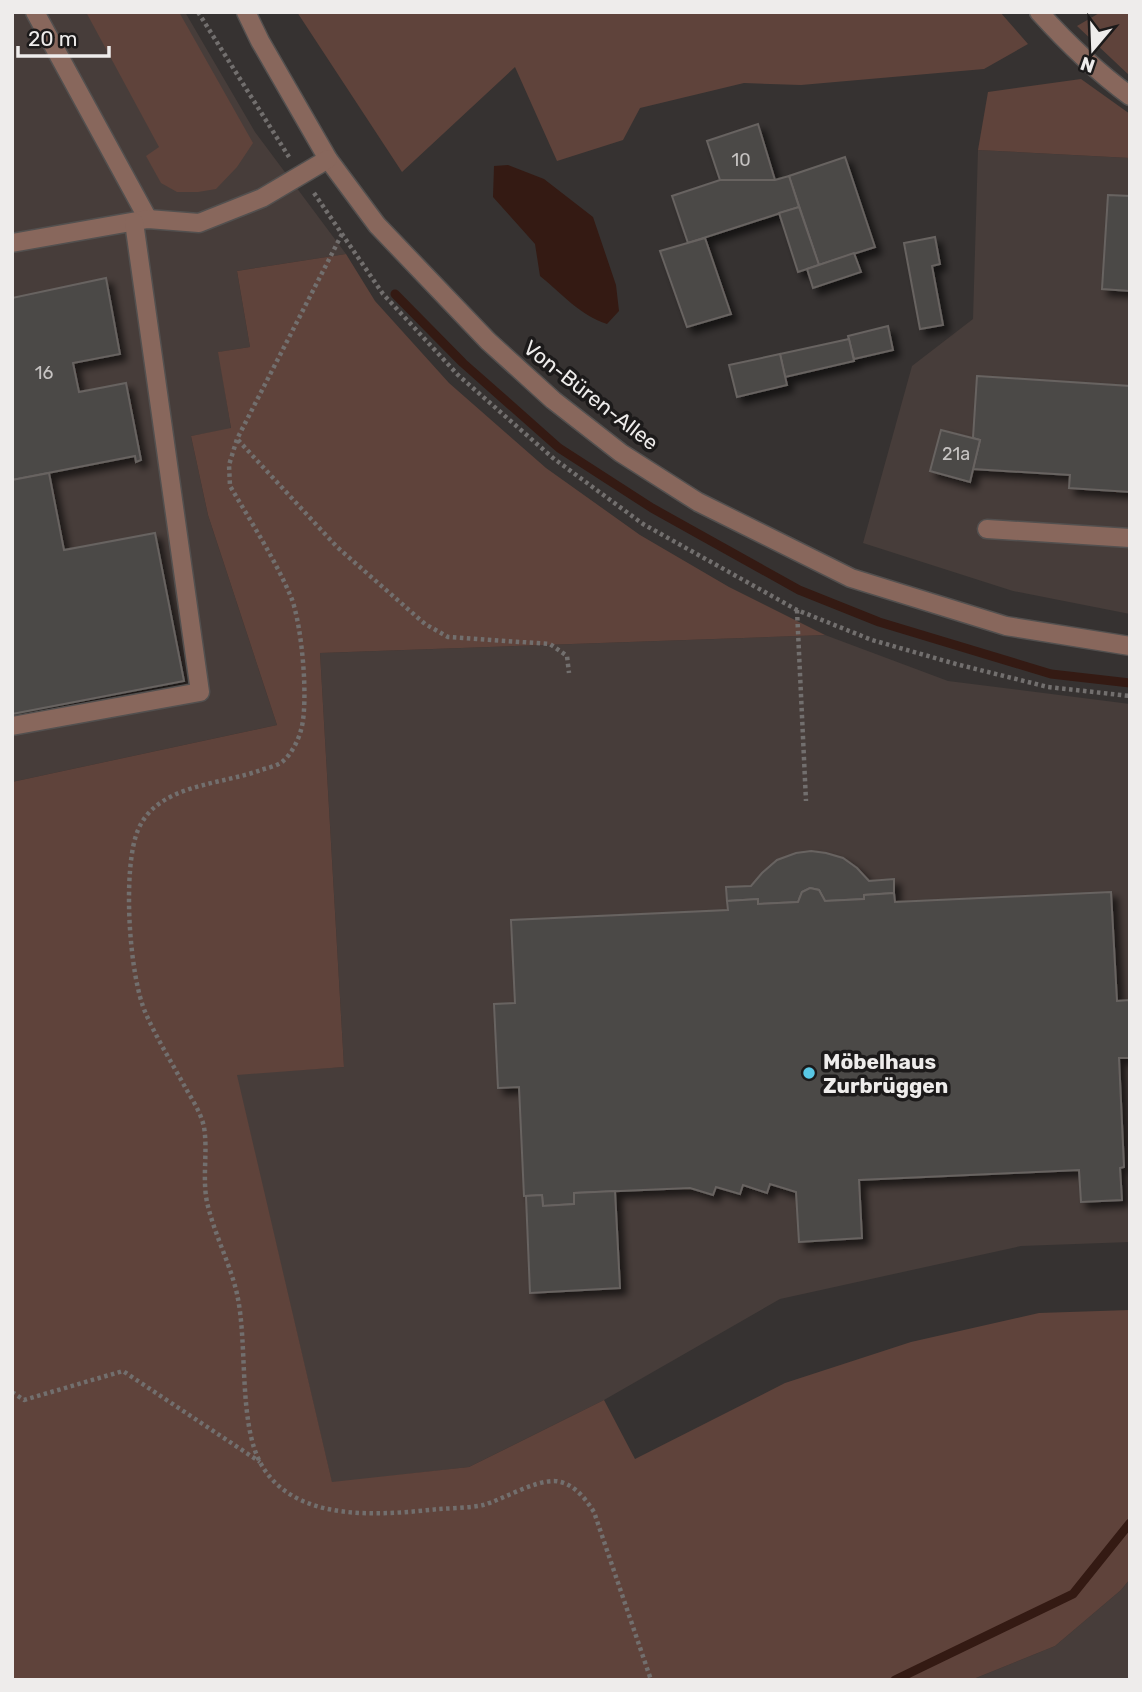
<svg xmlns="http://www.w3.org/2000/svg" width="1142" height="1692" viewBox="0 0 1142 1692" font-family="Rubik,sans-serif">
  <defs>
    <filter id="shadow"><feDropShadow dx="6" dy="6" stdDeviation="3.5" flood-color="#0009"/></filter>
  </defs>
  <rect width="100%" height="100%" fill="#363231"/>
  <!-- built -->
  <g fill="#473d3a">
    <path d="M12 12H185L255 132 346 254 237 271 250 347 219 352 231 429 191 436 208 515 277 725 12 782Z"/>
    <path d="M978 150 1130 158V614L1013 591 863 543 912 366 973 319Z"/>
    <path d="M825 635 948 681 1130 704V1242L1021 1246 780 1299 604 1400 469 1467 332 1483 236 1074 344 1067 320 653Z"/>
    <path d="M1130 1579V1680H971L1055 1646 1121 1590Z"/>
  </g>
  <!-- green -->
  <g fill="#5f433b">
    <path d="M86 12H179L253 143 237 167 216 189 198 192H177L161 183 146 156 159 147Z"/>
    <path d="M297 12H1000L1028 44 984 69 801 85 744 83 640 108 623 140 557 161 515 67 402 172Z"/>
    <path d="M1101 12H1130V76L1077 26Z"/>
    <path d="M1081 79 1130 114V158L978 150 988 92Z"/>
    <path d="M346 254 375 301 449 383 546 468 640 535 729 587 825 635 320 653 344 1067 237 1075 332 1482 469 1467 604 1400 635 1459 785 1383 911 1342 1039 1313 1130 1310V1579L1121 1590 1055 1646 971 1680H12V782L277 725 208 515 191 436 231 428 218 352 250 347 237 271Z"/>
  </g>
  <!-- water -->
  <path fill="#341a13" d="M508 165 544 179 593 217 616 285 619 311 607 324C581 316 561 293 540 276L535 244 493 197 494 166Z"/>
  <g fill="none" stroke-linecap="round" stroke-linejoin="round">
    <!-- stream -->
    <g stroke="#341a13" stroke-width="9">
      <path d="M395 294 463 363 559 448 652 508 799 590 879 622 1051 674 1130 683"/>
      <path d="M895 1680 1073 1594 1130 1523"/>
    </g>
  </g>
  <!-- building -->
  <g fill="#4c4847" stroke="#676361" stroke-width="2" filter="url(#shadow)">
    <path d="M758 124 775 180H720L707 141Z"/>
    <path d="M845 157 875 247 819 265 789 176Z"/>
    <path d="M789 176 799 207 688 243 672 196 720 180H775Z"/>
    <path d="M1108 195 1130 196V291L1102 289Z"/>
    <path d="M799 207 819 265 798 272 779 213Z"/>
    <path d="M935 237 940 264 932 266 943 325 920 329 904 243Z"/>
    <path d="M705 238 731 314 687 327 660 251Z"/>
    <path d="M854 253 861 272 813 288 807 269Z"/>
    <path d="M106 278 120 354 73 363 79 392 126 383 141 460 136 462 135 456 12 480V298Z"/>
    <path d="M888 326 893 350 854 359 848 336Z"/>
    <path d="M849 339 854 361 785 377 780 354Z"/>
    <path d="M780 354 787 385 737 397 729 365Z"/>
    <path d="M977 376 1130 386V492L1069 488 1070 475 973 469 980 440 973 438Z"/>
    <path d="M941 430 980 440 970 482 930 471Z"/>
    <path d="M49 473 64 550 155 533 184 681 12 714V480Z"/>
    <path d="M811 851 826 853 843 858 857 868 869 881 894 879V893L864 895V899L825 901 819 890 810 888 802 892 798 902 758 904V899L727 901 726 887 751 886 762 873 777 860 796 853Z"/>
    <path d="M810 888 819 890 825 901 864 899V895L894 893 895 902 1111 892 1117 1001 1130 1000V1058H1119L1124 1167 1120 1168 1122 1200 1081 1202 1079 1170 859 1180 862 1238 799 1242 796 1192 770 1184 767 1193 743 1185 740 1194 716 1187 713 1195 690 1188 574 1193V1204L543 1206 542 1195 524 1196 519 1087 498 1088 494 1004 515 1003 511 920 728 910 727 901 758 899V904L798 902 802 892Z"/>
    <path d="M615 1191 620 1288 530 1293 526 1196 542 1195 543 1206 574 1204V1193Z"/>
  </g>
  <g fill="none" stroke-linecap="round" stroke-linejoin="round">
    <!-- minor casing -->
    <g stroke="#53504f" stroke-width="21">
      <g id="minor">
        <path d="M35 12 148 219"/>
        <path d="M246 12 260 41 328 159 377 225 488 341 553 400 621 453 698 502 851 578 1006 626 1130 646"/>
        <path d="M1039 12C1067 43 1096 71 1130 96"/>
        <path d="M12 243 148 219 199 223 262 198 328 159"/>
        <path d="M987 529 1130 538"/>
        <path d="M12 726 200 692 134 222"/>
      </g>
    </g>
    <!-- path -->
    <g stroke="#726f6e" stroke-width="4.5" stroke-dasharray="3.5 3.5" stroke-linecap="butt">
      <path d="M198 12 289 157"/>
      <path d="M314 193 383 294 458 375 553 458 643 524 797 610 872 640 956 664 1048 687 1130 696"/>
      <path d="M342 234 237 439 229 465 230 486C251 522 275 559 291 597 302 624 309 703 301 730 298 741 291 755 282 762 277 766 267 768 261 770 221 785 157 784 138 830 122 868 129 977 146 1014 157 1039 172 1063 185 1087 192 1099 201 1113 204 1127 208 1151 202 1178 207 1202 214 1234 230 1263 237 1294 248 1343 238 1423 261 1464 295 1524 381 1515 439 1509 453 1508 470 1508 483 1505 504 1499 533 1481 554 1481 573 1482 585 1498 594 1512L651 1680"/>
      <path d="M238 440 337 547 425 624 448 637 550 644 567 656 569 673"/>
      <path d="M797 610 806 801"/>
      <path d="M12 1392 24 1400 123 1371 260 1462"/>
    </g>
    <!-- minor -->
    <use href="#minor" stroke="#88675c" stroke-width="18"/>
  </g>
  <!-- markers -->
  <circle fill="#59c8e5" stroke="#1c1a1a" stroke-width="2.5" cx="809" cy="1073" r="7"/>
  <g text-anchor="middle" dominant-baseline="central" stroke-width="7" stroke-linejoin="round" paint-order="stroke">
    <!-- number labels -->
    <g font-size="18" fill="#c6c3c2">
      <text x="741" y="160">10</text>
      <text x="44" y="373">16</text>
      <text x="956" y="454">21a</text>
    </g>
    <!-- street labels -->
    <g font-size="21" fill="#eeeceb" stroke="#1c1a1a">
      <text transform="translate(591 395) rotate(38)">Von-Büren-Allee</text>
    </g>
    <!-- poi labels -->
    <g font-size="21" font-weight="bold" fill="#eeeceb" stroke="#1c1a1a" text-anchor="start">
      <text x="823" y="1061">Möbelhaus<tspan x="823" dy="24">Zurbrüggen</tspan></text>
    </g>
  </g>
  <!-- border -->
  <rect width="1142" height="1692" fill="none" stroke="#eeeceb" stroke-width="28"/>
  <!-- north arrow -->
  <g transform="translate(1093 49) rotate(199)" stroke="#1c1a1a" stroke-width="5" paint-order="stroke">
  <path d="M0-5L12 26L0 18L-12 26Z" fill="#eeeceb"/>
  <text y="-10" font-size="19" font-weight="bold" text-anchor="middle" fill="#eeeceb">N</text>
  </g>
  <!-- scale -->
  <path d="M18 46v10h91v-10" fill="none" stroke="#eeeceb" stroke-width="3.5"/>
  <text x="28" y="46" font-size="21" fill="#eeeceb" stroke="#1c1a1a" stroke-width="5" paint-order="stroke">20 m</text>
</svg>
